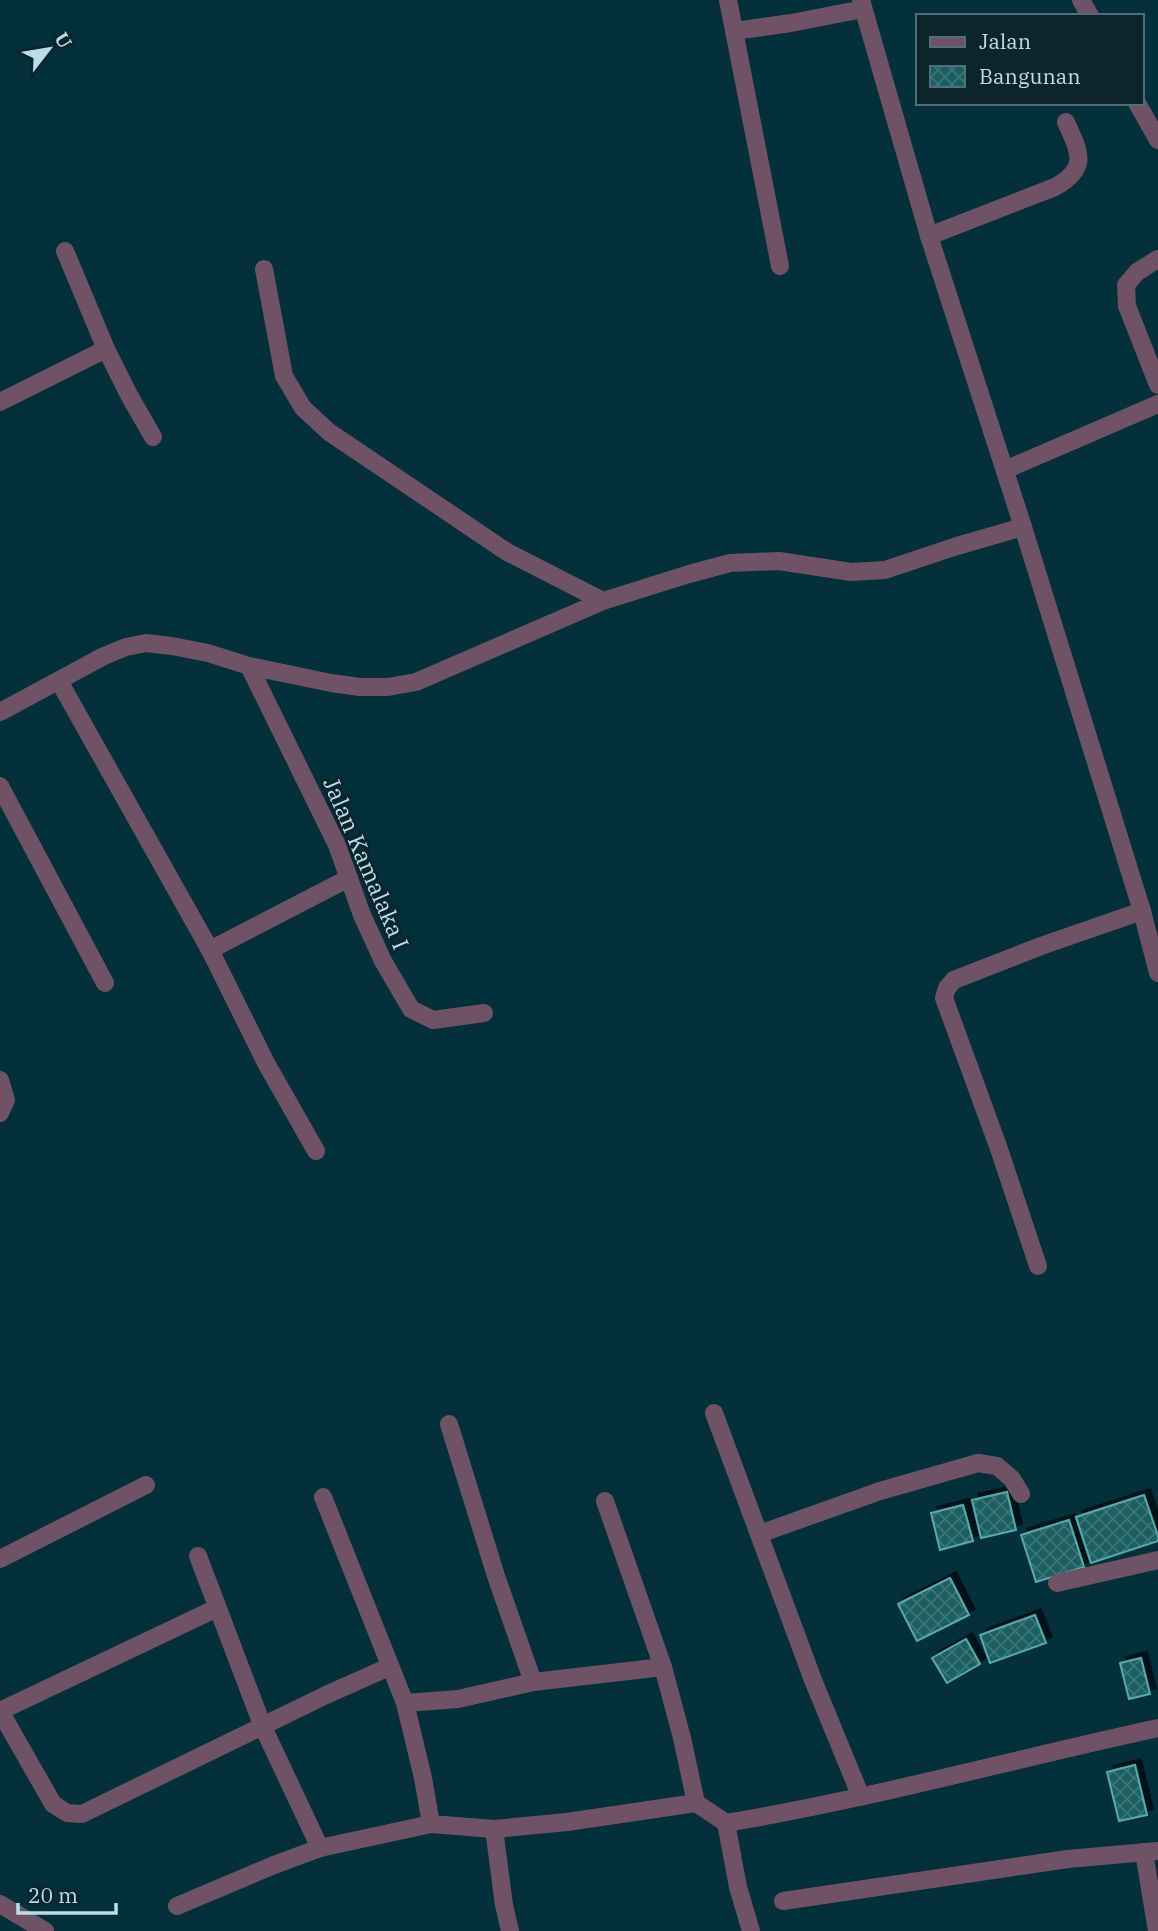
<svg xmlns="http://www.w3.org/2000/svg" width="1158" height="1931" viewBox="0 0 1158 1931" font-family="'IBM Plex Serif',serif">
  <defs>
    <pattern id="building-cross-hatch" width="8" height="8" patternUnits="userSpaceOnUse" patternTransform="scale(1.75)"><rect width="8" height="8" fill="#1b5e61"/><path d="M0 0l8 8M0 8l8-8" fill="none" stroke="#3a7578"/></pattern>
    <filter id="shadow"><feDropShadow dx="6" dy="-6" stdDeviation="0" flood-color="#0009"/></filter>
  </defs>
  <rect width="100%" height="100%" fill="#03303a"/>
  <!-- building -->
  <g fill="url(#building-cross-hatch)" stroke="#57abae" stroke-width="2" filter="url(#shadow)">
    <path d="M1007 1492 1016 1530 981 1538 972 1500Z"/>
    <path d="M1144 1495 1158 1536V1541L1091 1563 1076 1517Z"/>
    <path d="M963 1505 973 1541 940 1550 931 1513Z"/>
    <path d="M1069 1520 1084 1567 1036 1582 1021 1535Z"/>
    <path d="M950 1578 969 1615 917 1641 898 1604Z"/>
    <path d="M1035 1615 1046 1643 990 1663 980 1635Z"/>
    <path d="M966 1639 980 1664 947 1683 932 1658Z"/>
    <path d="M1141 1658 1150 1694 1129 1699 1120 1663Z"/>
    <path d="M1135 1765 1147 1815 1119 1821 1107 1772Z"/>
  </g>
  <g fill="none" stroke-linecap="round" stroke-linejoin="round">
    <!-- service -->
    <g stroke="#705266" stroke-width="18">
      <path d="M728 0 780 266"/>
      <path d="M734 31 791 23 863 9"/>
      <path d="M1144 1852 1157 1931"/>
      <path d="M783 1901 1068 1859 1158 1851"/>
    </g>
    <!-- minor -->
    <g stroke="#705266" stroke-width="18">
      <path d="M1081 0 1090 16"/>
      <path d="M1137 103 1158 140"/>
      <path d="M929 236 1055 187C1090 167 1079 152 1066 122"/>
      <path d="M65 251 106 349"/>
      <path d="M1158 259 1137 272 1126 285 1127 306 1158 385"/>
      <path d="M264 269 284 376 303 408 329 432 507 552 603 601"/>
      <path d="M0 402 106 349 129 395 153 437"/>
      <path d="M1005 470 1158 404"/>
      <path d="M249 666 337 845 362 915 383 961 411 1009 433 1020 484 1013"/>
      <path d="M59 681 210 950 266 1063 316 1151"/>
      <path d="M0 712 104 656 126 647 146 643 172 646 208 653 249 666 331 683 360 687H388L416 682 603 601 689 574 730 563 779 561 851 572 885 570 957 546 1023 527"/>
      <path d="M0 786 105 983"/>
      <path d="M210 950 349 878"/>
      <path d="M0 1080 6 1100 0 1113"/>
      <path d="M1038 1266 998 1146 944 998 947 988 954 980 1041 946 1142 911"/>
      <path d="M714 1413 813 1680 861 1797"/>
      <path d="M449 1424 496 1576 533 1682"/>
      <path d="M323 1497 405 1703 423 1778 431 1824 494 1829 567 1822 696 1803 726 1823C871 1799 1014 1759 1158 1728"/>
      <path d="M605 1501 663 1667 682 1738 696 1803"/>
      <path d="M759 1534 880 1491 978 1463 997 1466 1012 1479 1021 1494"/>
      <path d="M198 1556 263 1727 320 1848"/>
      <path d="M0 1559 146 1485"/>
      <path d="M1057 1583 1158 1560"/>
      <path d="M217 1608 0 1711 53 1804 67 1813 82 1814 326 1695 389 1667"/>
      <path d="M405 1703 458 1699 533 1682 663 1667"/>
      <path d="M726 1823 738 1887 751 1931"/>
      <path d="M494 1829 504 1905 510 1931"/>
      <path d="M0 1904 45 1931"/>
      <path d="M177 1906 274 1865 320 1848 431 1824"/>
    </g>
    <!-- tertiary -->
    <path stroke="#705266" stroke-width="18" d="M861 0 929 236 1023 527 1142 911 1158 973"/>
  </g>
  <g text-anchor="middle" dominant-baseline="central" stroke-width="6" stroke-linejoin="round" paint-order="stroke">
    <!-- street labels -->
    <g font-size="23" fill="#badee9" stroke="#0c242b">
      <text transform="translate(367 863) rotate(67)">Jalan Kamalaka I</text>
    </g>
  </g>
  <!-- legend -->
  <rect x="916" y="14" width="228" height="91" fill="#0c242b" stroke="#526e77" stroke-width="2"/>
  <rect x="930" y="37" width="35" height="10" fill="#705266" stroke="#526e77" stroke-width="2"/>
  <text x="979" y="49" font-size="21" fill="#badee9">Jalan</text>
  <rect x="930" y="66" width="35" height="21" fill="url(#building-cross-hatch)" stroke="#526e77" stroke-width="2"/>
  <text x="979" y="84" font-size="21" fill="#badee9">Bangunan</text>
  <!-- north arrow -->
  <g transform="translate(49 49) rotate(59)" stroke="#0c242b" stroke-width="5" paint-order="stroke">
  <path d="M0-5L12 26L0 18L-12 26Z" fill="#badee9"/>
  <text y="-10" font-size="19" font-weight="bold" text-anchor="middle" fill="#badee9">U</text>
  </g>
  <!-- scale -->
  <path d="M18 1903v10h98v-10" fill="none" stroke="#badee9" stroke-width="3.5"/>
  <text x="28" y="1903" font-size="21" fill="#badee9" stroke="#0c242b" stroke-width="5" paint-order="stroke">20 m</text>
</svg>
